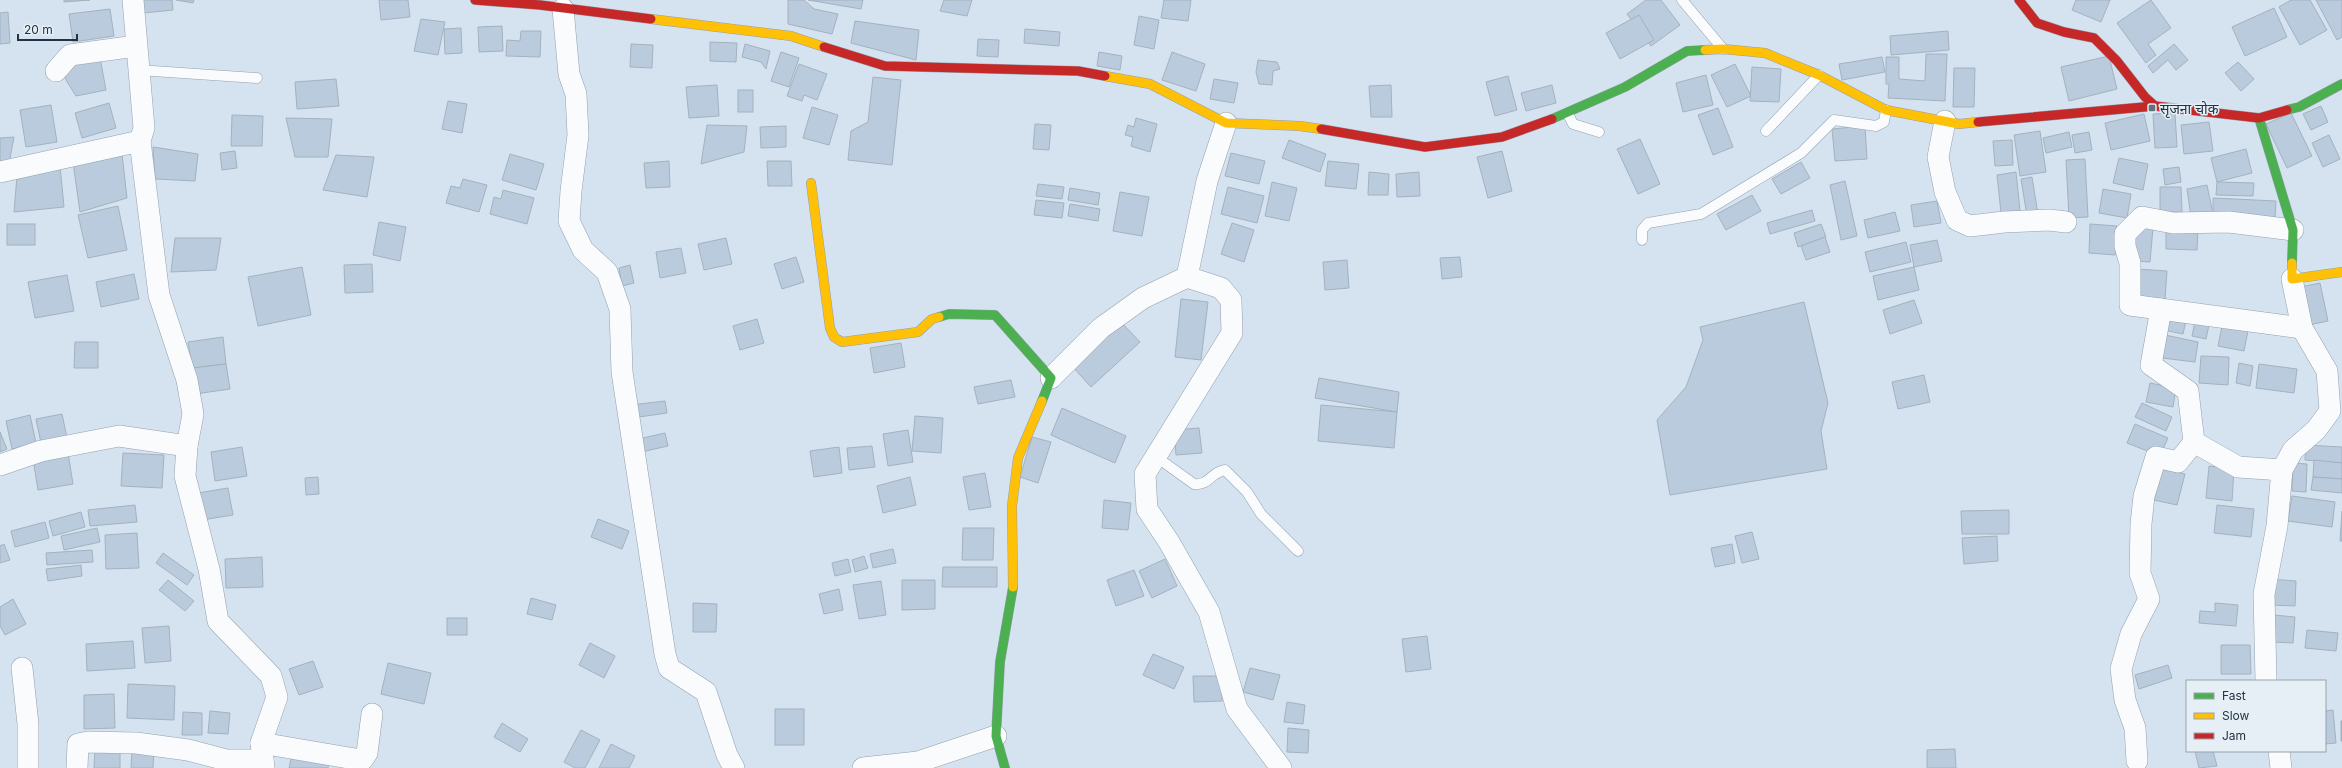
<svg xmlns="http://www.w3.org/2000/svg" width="2342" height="768" viewBox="0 0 2342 768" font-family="Inter,'Noto Sans Devanagari',sans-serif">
  <rect width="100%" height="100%" fill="#d5e3f0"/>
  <!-- building -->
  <g fill="#bacbdd" stroke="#a4b2bf">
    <path d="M64 0H90L64 2Z"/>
    <path d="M143 0H172L173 10 144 13Z"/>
    <path d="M176 0H194L193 3Z"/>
    <path d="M379 0H408L410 17 381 20Z"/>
    <path d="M788 0H804L814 9 838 14 832 34 788 24Z"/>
    <path d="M808 0H863L861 9Z"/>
    <path d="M944 0H972L967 16 940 11Z"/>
    <path d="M1164 0H1191L1188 21 1161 18Z"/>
    <path d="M1646 0H1661L1680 25 1651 46 1627 14Z"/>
    <path d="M2076 0H2110L2101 22 2072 10Z"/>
    <path d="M2151 0 2171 28 2148 44 2156 55 2146 63 2117 23Z"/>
    <path d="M2291 0H2310L2327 30 2300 45 2279 7Z"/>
    <path d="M2316 0H2342V37L2337 40Z"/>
    <path d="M2274 8 2287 37 2245 56 2232 27Z"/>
    <path d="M110 9 114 36 73 42 69 14Z"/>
    <path d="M8 12 10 43 0 44V13Z"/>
    <path d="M1639 15 1654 40 1620 59 1606 33Z"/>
    <path d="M1139 16 1159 20 1154 49 1134 45Z"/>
    <path d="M421 19 445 22 438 55 414 51Z"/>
    <path d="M855 21 919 30 916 60 851 43Z"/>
    <path d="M502 26 503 51 479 52 478 27Z"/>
    <path d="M461 28 462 53 445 54 444 29Z"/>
    <path d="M1025 29 1060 32 1059 46 1024 43Z"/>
    <path d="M521 31H541L540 57 506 56 507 40 520 41Z"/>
    <path d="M1948 31 1949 50 1891 55 1890 36Z"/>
    <path d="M978 39 999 40 998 57 977 56Z"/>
    <path d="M710 42 737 43 736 62 710 61Z"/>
    <path d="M631 44 653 45 652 68 630 67Z"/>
    <path d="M745 44 770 51 766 69 761 62 742 57Z"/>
    <path d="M2174 44 2188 60 2176 70 2168 60 2153 73 2148 66Z"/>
    <path d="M781 52 799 58 789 87 771 81Z"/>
    <path d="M1099 52 1122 56 1120 70 1097 66Z"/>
    <path d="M1172 52 1205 64 1196 91 1162 80Z"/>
    <path d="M1926 54H1947L1945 101 1888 98 1889 84H1886V57H1899V79L1925 81Z"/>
    <path d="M2109 56 2117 89 2069 101 2061 67Z"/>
    <path d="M1882 57 1885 72 1842 80 1839 64Z"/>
    <path d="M100 58 106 90 76 96 66 80 63 65Z"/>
    <path d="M1258 60 1277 62 1280 69 1273 71 1272 85 1259 84 1256 72Z"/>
    <path d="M2238 62 2254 79 2241 91 2225 73Z"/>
    <path d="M799 64 827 74 817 100 804 95 802 101 787 96Z"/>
    <path d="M1735 64 1751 96 1727 107 1711 75Z"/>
    <path d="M1752 67 1781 69 1779 102 1750 101Z"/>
    <path d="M1954 68H1975L1974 107H1953Z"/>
    <path d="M1706 75 1713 105 1683 112 1676 83Z"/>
    <path d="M1508 76 1517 110 1495 116 1486 82Z"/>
    <path d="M873 77 901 80 892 165 848 160 851 131 868 122Z"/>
    <path d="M336 79 339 106 297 109 295 82Z"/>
    <path d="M1214 79 1238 83 1234 103 1210 99Z"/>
    <path d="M717 85 719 116 689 118 686 87Z"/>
    <path d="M1391 85 1392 117H1371L1369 86Z"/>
    <path d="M1552 85 1556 103 1526 111 1521 93Z"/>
    <rect x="738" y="90" width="15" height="22"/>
    <path d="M448 101 467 104 462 133 442 129Z"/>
    <path d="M109 103 116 128 82 138 75 113Z"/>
    <path d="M51 105 57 142 26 147 20 110Z"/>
    <path d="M2321 106 2328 122 2311 130 2303 114Z"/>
    <path d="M812 107 838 115 829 145 803 138Z"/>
    <path d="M1718 108 1733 147 1713 155 1698 115Z"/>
    <path d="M2175 113 2177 147 2155 148 2153 114Z"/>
    <path d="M2291 113 2312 156 2287 168 2266 124Z"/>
    <path d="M2144 114 2150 141 2111 150 2105 123Z"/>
    <path d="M232 115 263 116 262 146H231Z"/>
    <path d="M286 118 332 119 328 157H295Z"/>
    <path d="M1136 118 1157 124 1150 152 1131 146 1133 137 1125 135 1128 125 1134 127Z"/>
    <path d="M2209 122 2213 151 2184 154 2181 125Z"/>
    <path d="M1035 124 1051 125 1049 150 1033 149Z"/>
    <path d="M707 125 747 126 744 152 701 164Z"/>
    <path d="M786 126V147L761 148 760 127Z"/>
    <path d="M1865 126 1867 159 1835 161 1832 129Z"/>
    <path d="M2040 131 2046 172 2020 176 2014 135Z"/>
    <path d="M2069 132 2072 147 2046 153 2043 138Z"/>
    <path d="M2089 132 2092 150 2075 153 2072 135Z"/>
    <path d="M2329 135 2340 159 2323 167 2312 143Z"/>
    <path d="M14 137 9 163 0 165V138Z"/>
    <path d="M1640 139 1660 184 1638 194 1617 149Z"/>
    <path d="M1289 140 1326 154 1320 172 1282 158Z"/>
    <path d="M2012 140 2013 165 1995 166 1993 141Z"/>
    <path d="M153 147 198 154 195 181 155 179Z"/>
    <path d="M2246 149 2252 173 2217 182 2211 158Z"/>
    <path d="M235 151 237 168 222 170 220 153Z"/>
    <path d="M1502 151 1512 191 1488 198 1477 157Z"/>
    <path d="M1231 153 1265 161 1259 184 1225 176Z"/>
    <path d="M122 154 127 198 80 212 73 162Z"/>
    <path d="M510 154 544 164 536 190 502 180Z"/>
    <path d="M336 155 374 157 367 197 323 190Z"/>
    <path d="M2119 158 2148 164 2143 190 2113 183Z"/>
    <path d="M2085 159 2088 217 2069 218 2066 160Z"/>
    <path d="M669 161 670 187 646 188 644 163Z"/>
    <path d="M767 161H791L792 186H768Z"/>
    <path d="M1328 161 1359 164 1356 189 1325 186Z"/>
    <path d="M1801 162 1810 178 1781 194 1772 179Z"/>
    <path d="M60 166 64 207 14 212 17 176Z"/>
    <path d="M2179 167 2181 182 2165 185 2163 169Z"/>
    <path d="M1369 172 1389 174 1388 195H1368Z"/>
    <path d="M1419 172 1420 196 1397 197 1396 174Z"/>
    <path d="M2016 172 2020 211 2001 213 1997 175Z"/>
    <path d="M2032 177 2038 214 2027 216 2021 179Z"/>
    <path d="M463 179 487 185 479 212 446 203 451 186 460 188Z"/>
    <path d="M1845 181 1857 236 1841 240 1830 185Z"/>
    <path d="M1272 182 1297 188 1289 221 1265 216Z"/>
    <path d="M2217 182 2254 183 2253 196 2216 195Z"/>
    <path d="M1038 184 1064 187 1062 199 1036 196Z"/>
    <path d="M2207 185 2213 214 2191 217 2187 189Z"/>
    <path d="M1228 187 1264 196 1257 223 1221 214Z"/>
    <path d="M2160 187H2181L2182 212H2160Z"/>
    <path d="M1070 188 1100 193 1098 205 1068 200Z"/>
    <path d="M2103 189 2131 194 2127 218 2099 213Z"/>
    <path d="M503 190 534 198 527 224 490 214 494 197 501 199Z"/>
    <path d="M1120 192 1149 197 1142 236 1113 231Z"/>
    <path d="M1752 195 1761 211 1726 230 1717 214Z"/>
    <path d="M2213 198 2276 201 2275 219 2213 214Z"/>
    <path d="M1036 200 1064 203 1062 218 1034 215Z"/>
    <path d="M1937 201 1941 223 1914 227 1911 205Z"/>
    <path d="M1070 204 1100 209 1098 221 1068 216Z"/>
    <path d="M118 206 127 250 88 258 78 215Z"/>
    <path d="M1812 210 1815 221 1770 234 1767 223Z"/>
    <path d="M1895 212 1900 231 1868 238 1864 220Z"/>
    <path d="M379 222 406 227 400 261 373 255Z"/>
    <path d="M1232 223 1254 230 1244 262 1221 254Z"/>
    <rect x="7" y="224" width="28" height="21"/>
    <path d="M1821 224 1826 237 1798 247 1794 233Z"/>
    <path d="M2090 224 2117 226 2115 255 2089 253Z"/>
    <path d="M2137 227 2153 228 2150 262 2133 261Z"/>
    <path d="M2166 227 2198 228 2197 250 2166 249Z"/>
    <path d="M1825 237 1830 252 1806 260 1801 246Z"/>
    <path d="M175 238H221L216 270 171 272Z"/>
    <path d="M726 238 732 264 704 270 698 244Z"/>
    <path d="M1937 240 1942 261 1914 267 1910 245Z"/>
    <path d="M1906 242 1911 262 1870 272 1865 252Z"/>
    <path d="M681 248 686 273 660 278 656 252Z"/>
    <path d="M796 257 804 282 782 289 774 264Z"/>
    <path d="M1460 257 1462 277 1442 279 1440 258Z"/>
    <path d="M1347 260 1349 288 1325 290 1323 262Z"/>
    <path d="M372 264 373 292 345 293 344 265Z"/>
    <path d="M630 265 634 283 622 286 619 268Z"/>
    <path d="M302 267 311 315 258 326 248 277Z"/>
    <path d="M1914 267 1919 290 1878 300 1873 276Z"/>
    <path d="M2137 269 2167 271 2165 299 2135 297Z"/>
    <path d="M134 274 139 299 101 307 96 282Z"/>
    <path d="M67 275 74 311 35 318 28 282Z"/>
    <path d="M2320 283 2328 321 2304 326 2296 288Z"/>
    <path d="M1181 299 1208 302 1201 360 1175 357Z"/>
    <path d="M1914 300 1922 323 1890 334 1883 310Z"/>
    <path d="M1804 302 1828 403 1821 431 1827 469 1670 495 1657 420 1686 387 1703 340 1700 327Z"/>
    <path d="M2167 312 2187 316 2183 334 2163 330Z"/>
    <path d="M2196 317 2210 320 2206 339 2192 336Z"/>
    <path d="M757 319 764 343 740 350 733 326Z"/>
    <path d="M1120 321 1140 342 1091 387 1072 366Z"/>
    <path d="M2223 321 2249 326 2244 351 2218 346Z"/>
    <path d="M2165 335 2198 342 2195 362 2162 358Z"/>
    <path d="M223 337 226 364 192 368 188 342Z"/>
    <path d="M75 342H98V368H74Z"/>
    <path d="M901 343 905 367 874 373 870 348Z"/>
    <path d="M2201 356 2229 357 2228 385 2199 383Z"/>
    <path d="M2239 363 2253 366 2250 386 2236 383Z"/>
    <path d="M226 364 230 389 195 394 192 368Z"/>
    <path d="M2259 364 2297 369 2294 393 2256 388Z"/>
    <path d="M1924 375 1930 402 1898 409 1892 382Z"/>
    <path d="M1319 378 1399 392 1397 412 1315 398Z"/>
    <path d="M1011 380 1015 397 978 404 974 387Z"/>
    <path d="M2150 383 2176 388 2173 407 2146 402Z"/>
    <path d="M665 401 667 413 632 418 631 405Z"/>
    <path d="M2142 403 2172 417 2166 431 2135 417Z"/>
    <path d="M1321 405 1397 412 1394 448 1318 441Z"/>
    <path d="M1062 408 1126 436 1115 463 1051 435Z"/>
    <path d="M62 414 67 438 41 443 36 419Z"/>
    <path d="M30 415 36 443 12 449 6 421Z"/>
    <path d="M915 416 943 418 941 453 912 451Z"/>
    <path d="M2135 424 2168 438 2160 456 2127 443Z"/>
    <path d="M1199 428 1202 453 1176 455 1174 430Z"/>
    <path d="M908 430 913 462 888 466 883 434Z"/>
    <path d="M0 432 7 449 0 452Z"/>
    <path d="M665 433 668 446 637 453 634 440Z"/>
    <path d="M1032 437 1051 442 1038 483 1020 477Z"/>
    <path d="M2306 445 2342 447V463L2305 460Z"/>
    <path d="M872 446 875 467 849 470 847 448Z"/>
    <path d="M242 447 247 476 215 481 211 452Z"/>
    <path d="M839 447 842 473 814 477 810 451Z"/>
    <path d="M68 453 73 484 38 490 33 459Z"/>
    <path d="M123 453 164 455 162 488 121 486Z"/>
    <path d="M2314 460 2342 463V479L2313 477Z"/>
    <path d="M2293 463 2307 464 2306 492 2292 491Z"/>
    <path d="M2209 466 2234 469 2232 501 2206 498Z"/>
    <path d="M2162 469 2185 474 2177 505 2154 500Z"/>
    <path d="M985 473 991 507 969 510 963 477Z"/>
    <path d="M318 477 319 494 306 495 305 478Z"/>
    <path d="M910 477 916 505 883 513 877 486Z"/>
    <path d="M2313 477 2342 479V493L2311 490Z"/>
    <path d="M228 488 233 515 202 520 198 493Z"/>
    <path d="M2292 496 2335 502 2332 527 2288 521Z"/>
    <path d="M1104 500 1131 503 1128 530 1102 528Z"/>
    <path d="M135 505 137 522 90 526 88 510Z"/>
    <path d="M2217 505 2254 509 2251 537 2214 533Z"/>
    <path d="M2009 510V534H1962L1961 511Z"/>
    <path d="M2342 511V541H2340Z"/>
    <path d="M81 512 85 527 53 536 49 521Z"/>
    <path d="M598 519 629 531 622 549 591 537Z"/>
    <path d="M45 522 49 538 15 547 11 531Z"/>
    <path d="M97 528 100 542 64 550 61 536Z"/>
    <path d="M963 528H994L993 560H962Z"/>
    <path d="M1752 532 1759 559 1742 563 1735 536Z"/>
    <path d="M137 533 139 568 106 569 105 535Z"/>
    <path d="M1997 536 1998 561 1964 564 1962 538Z"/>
    <path d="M4 544 10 560 0 563V546Z"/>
    <path d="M1732 544 1735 563 1715 567 1711 548Z"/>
    <path d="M893 549 896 563 873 568 870 554Z"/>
    <path d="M92 550 93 562 47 565 46 553Z"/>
    <path d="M163 553 194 575 187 585 156 563Z"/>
    <path d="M864 556 868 568 855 572 852 560Z"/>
    <path d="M262 557 263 587 226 588 225 559Z"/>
    <path d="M848 559 851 572 835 576 832 563Z"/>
    <path d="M1165 559 1177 586 1152 598 1139 571Z"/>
    <path d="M81 565 82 576 48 581 46 569Z"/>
    <path d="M943 567H997V587H942Z"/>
    <path d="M1134 570 1144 596 1116 606 1107 580Z"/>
    <path d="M2270 579 2296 581 2295 606 2269 605Z"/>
    <path d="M168 580 194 601 185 611 159 590Z"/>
    <path d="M902 580H935V609L902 610Z"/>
    <path d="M881 581 886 615 859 619 853 585Z"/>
    <path d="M839 589 843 610 824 614 819 594Z"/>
    <path d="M531 598 556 605 552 620 527 614Z"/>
    <path d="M13 599 26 624 5 635 0 626V607Z"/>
    <path d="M693 603 717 604 716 632H693Z"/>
    <path d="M2215 603 2238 605 2236 626 2199 623 2200 611 2215 612Z"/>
    <path d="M2274 615 2295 617 2293 643 2272 642Z"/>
    <rect x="447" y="618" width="20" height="17"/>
    <path d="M169 626 171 661 145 663 142 628Z"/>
    <path d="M2307 630 2338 633 2336 651 2305 648Z"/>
    <path d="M1427 636 1431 669 1406 672 1402 639Z"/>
    <path d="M133 641 135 668 87 671 86 644Z"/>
    <path d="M590 643 615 656 604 678 579 665Z"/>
    <path d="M2221 645H2250L2251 674H2221Z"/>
    <path d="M1153 654 1184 667 1174 689 1143 675Z"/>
    <path d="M313 661 323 687 299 695 289 669Z"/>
    <path d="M388 663 431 673 424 704 381 694Z"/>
    <path d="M2168 665 2172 678 2139 689 2135 675Z"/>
    <path d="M1250 668 1280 675 1273 700 1243 692Z"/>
    <path d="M1193 676H1222V701L1194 702Z"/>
    <path d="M128 684 175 686 174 720 127 718Z"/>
    <path d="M114 694 115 728 84 729V695Z"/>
    <path d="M1287 702 1305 705 1303 724 1284 722Z"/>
    <rect x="775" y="709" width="29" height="36"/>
    <path d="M2333 710 2336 743 2325 744V711Z"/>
    <path d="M210 711 230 713 228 734 208 733Z"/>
    <path d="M183 712 202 713V735H182Z"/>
    <rect x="2341" y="721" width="1" height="20"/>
    <path d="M502 723 528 739 520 752 494 737Z"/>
    <path d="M1288 728 1309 730 1308 753 1287 752Z"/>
    <path d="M581 730 600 740 585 768H575L564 762Z"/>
    <path d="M611 744 635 756 629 768H599Z"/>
    <path d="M95 748 120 749V768H94Z"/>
    <path d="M1955 749 1956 768H1927V750Z"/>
    <path d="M132 750 154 751 153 768H131Z"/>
    <path d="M2195 751H2213L2217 766 2199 768Z"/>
    <path d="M292 754 329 763 328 768H289Z"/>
  </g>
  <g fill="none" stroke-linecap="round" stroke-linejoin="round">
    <!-- lane casing -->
    <g stroke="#93a0ad" stroke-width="11">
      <g id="lane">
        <path d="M1682 0 1723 49"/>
        <path d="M138 70 257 78"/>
        <path d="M1568 114 1573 124 1599 132"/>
        <path d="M1766 131 1819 75"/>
        <path d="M1642 240V230L1648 223 1701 214 1801 153 1834 120 1876 126 1884 122 1886 110"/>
        <path d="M1155 456 1194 484C1209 486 1211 472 1225 470L1247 492 1261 514 1298 551"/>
      </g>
    </g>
    <!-- street casing -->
    <g stroke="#93a0ad" stroke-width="22">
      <g id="street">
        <path d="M133 0 144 128 140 141 159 295 187 380 193 414 187 446 185 476 209 569 218 621 271 676 277 697 261 743 264 768"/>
        <path d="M563 9 569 74 576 94 578 135 571 191 569 221 583 250 607 272 620 309 622 372 665 654 669 668 706 692 727 755 734 768"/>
        <path d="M56 71 70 55 136 46"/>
        <path d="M1945 121 1938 157 1945 192 1957 220 1970 226 2004 222 2049 220 2066 222"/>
        <path d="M1226 123 1207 181 1187 277 1221 288 1231 300 1232 333 1145 474 1147 509 1169 542 1209 612 1237 709 1281 768"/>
        <path d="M0 172 140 141"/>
        <path d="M2293 230 2229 222 2173 223 2142 217 2125 234V246L2130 263V305L2302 328"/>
        <path d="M1051 378 1101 328 1143 298 1187 277"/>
        <path d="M2194 442 2238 467 2282 470"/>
        <path d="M0 465 41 451 119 436 187 446"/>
        <path d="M22 668 28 724V768"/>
        <path d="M2266 681 2264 594 2277 526 2282 470 2293 450 2316 430 2330 411 2327 371 2302 328 2292 279"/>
        <path d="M261 743 355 759H363L367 753 372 714"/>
        <path d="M2279 751 2281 768"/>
        <path d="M2137 761 2135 728 2125 700 2121 669 2131 634 2149 599 2140 573 2141 524 2144 496 2156 457 2178 462 2194 442 2188 391 2151 365 2161 309"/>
        <path d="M77 768 78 744 88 742 136 743 188 750 226 760H263"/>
        <path d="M863 768 918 762 996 736"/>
      </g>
    </g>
    <!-- fast casing -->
    <g stroke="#93a0ad" stroke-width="10">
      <g id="fast">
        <path d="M2287 110 2299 107 2342 84"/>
        <path d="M2259 118 2293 230 2292 263"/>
        <path d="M1552 119 1625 87 1687 51 1705 50"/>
        <path d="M939 317 949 314 995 315 1051 378 1042 401"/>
        <path d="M1005 768 996 736 1000 662 1013 587"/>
      </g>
    </g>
    <!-- slow casing -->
    <g stroke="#93a0ad" stroke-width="10">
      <g id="slow">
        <path d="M651 19 791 36 824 47"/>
        <path d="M1705 50 1723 49 1765 53 1819 75 1886 110 1959 124 1978 122"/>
        <path d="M1105 76 1150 84 1226 123 1300 126 1321 129"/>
        <path d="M811 183 830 328 834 337 842 342 918 332 932 319 939 317"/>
        <path d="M2292 263V279L2342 272"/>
        <path d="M1013 587 1012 506 1018 458 1042 401"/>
      </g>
    </g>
    <!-- jam casing -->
    <g stroke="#93a0ad" stroke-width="10">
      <g id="jam">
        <path d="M475 0 540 5 651 19"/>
        <path d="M2019 0 2037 23 2064 32 2094 38 2117 61 2145 97 2155 106"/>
        <path d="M824 47 885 66 1078 71 1105 76"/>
        <path d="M1978 122 2155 106 2259 118 2287 110"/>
        <path d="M1321 129 1425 147 1502 137 1552 119"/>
      </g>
    </g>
    <!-- lane -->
    <use href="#lane" stroke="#f9fbfd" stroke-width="10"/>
    <!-- street -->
    <use href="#street" stroke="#f9fbfd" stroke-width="21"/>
    <!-- fast -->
    <use href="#fast" stroke="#4caf50" stroke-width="9"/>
    <!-- slow -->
    <use href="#slow" stroke="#ffc107" stroke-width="9"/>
    <!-- jam -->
    <use href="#jam" stroke="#c62828" stroke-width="9"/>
  </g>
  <!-- markers -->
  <rect fill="#617180" stroke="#e6eef6" stroke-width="1.5" x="2148" y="104" width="8" height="8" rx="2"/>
  <g text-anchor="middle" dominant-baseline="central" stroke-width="3" stroke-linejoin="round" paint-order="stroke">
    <!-- poi labels -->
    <g font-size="14" fill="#233343" stroke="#e6eef6" text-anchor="start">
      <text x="2160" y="108">सृजना चोक</text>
    </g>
  </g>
  <!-- legend -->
  <rect x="2186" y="680" width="140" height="72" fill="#e6eef6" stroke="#98a3ae"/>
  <rect x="2194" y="693" width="20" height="6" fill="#4caf50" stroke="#98a3ae"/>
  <text x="2222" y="700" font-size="12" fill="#233343">Fast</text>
  <rect x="2194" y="713" width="20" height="6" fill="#ffc107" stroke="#98a3ae"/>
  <text x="2222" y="720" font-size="12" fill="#233343">Slow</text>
  <rect x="2194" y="733" width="20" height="6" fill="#c62828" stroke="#98a3ae"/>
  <text x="2222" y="740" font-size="12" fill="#233343">Jam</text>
  <!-- scale -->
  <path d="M18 34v6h59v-6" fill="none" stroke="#233343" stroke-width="2"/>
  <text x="24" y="34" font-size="12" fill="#233343" stroke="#e6eef6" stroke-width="3" paint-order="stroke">20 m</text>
</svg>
